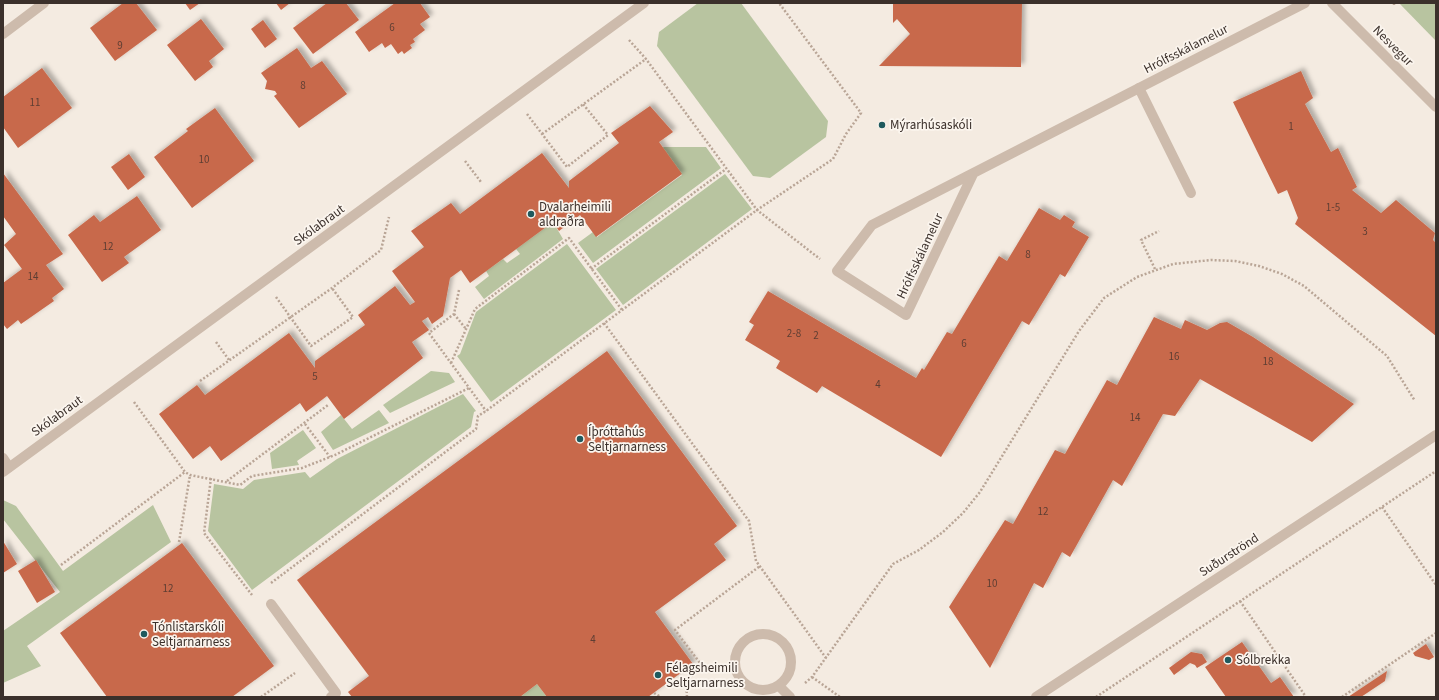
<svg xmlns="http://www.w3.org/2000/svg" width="1439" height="700" viewBox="0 0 1439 700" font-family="'Source Sans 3',sans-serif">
  <defs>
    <filter id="shadow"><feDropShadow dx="3.5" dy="-3.5" stdDeviation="2" flood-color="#0004"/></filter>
  </defs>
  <rect width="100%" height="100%" fill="#f4ebe1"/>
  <!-- green -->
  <g fill="#b8c4a0">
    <path d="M698 3H741L828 121 826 137 770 178 753 176 657 46 659 32Z"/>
    <path d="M1399 3H1436V41Z"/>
    <path d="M662 147H706L721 168 593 263 578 243 593 232 597 237 682 175Z"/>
    <path d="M725 174 752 209 623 305 596 269Z"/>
    <path d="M553 222 563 239 484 299 475 287 489 276 486 271 503 259 507 263 520 254 516 249Z"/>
    <path d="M567 244 616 310 491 402 457 356 460 354 476 312Z"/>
    <path d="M431 371 449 373 455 382 390 413 383 405Z"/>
    <path d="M463 394 476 411 474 412 471 427 252 590 208 531 214 484 243 489 254 480 305 472 310 478 337 459Z"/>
    <path d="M379 410 389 423 333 450 321 432 341 415 352 429Z"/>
    <path d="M303 430 316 448 297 461 299 465 272 469 270 453Z"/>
    <path d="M3 500 16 506 63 571 153 505 171 542 27 646 41 666 3 683V631L60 592 3 519Z"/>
    <path d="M537 684 547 697H520Z"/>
  </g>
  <!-- building -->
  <g fill="#c8694b" filter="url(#shadow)">
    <path d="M123 3H136L157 30 115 61 90 28Z"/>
    <path d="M185 3H200L190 10Z"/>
    <path d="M276 3H290L281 10Z"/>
    <path d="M327 3H346L359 20 313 54 293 28Z"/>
    <path d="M395 3H420L430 17 420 24 425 30 413 39 415 42 410 45 412 48 404 54 402 51 398 54 391 44 385 48 382 43 369 52 355 32Z"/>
    <path d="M893 3H1022L1021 67 879 66 910 34 897 19 893 23Z"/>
    <path d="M201 19 224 49 209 61 213 67 195 81 167 45Z"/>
    <path d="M263 20 277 39 265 48 251 29Z"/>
    <path d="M297 48 311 68 322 61 347 94 299 128 274 96 277 94 275 91 265 89 267 81 261 73Z"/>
    <path d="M42 68 72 108 18 148 3 127V97Z"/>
    <path d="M1301 71 1313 98 1305 104 1331 152 1338 148 1357 187 1352 190 1381 213 1396 200 1435 233 1433 240 1436 243V336L1295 224 1298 218 1287 190 1278 194 1233 102Z"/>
    <path d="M650 106 673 132 659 142 682 174 596 237 580 215 559 231 553 222 470 283 461 270 450 278 443 316 432 324 428 317 422 321 429 330 412 342 423 358 344 419 327 396 306 412 300 403 221 461 210 446 193 459 159 414 197 385 205 395 289 333 315 368V361L365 325 358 315 395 286 410 305 415 302 392 271 424 247 411 231 451 203 460 214 542 153 569 188V181L619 143 611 133Z"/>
    <path d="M215 108 254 161 192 208 154 157 188 131 186 129Z"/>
    <path d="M129 154 145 177 128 190 111 167Z"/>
    <path d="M3 173 63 254 46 265 64 289 52 298 54 301 21 324 18 320 7 329 3 324V283L22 269 4 245 16 234 3 216Z"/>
    <path d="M137 196 161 230 124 257 129 263 102 282 68 235 94 215 100 222Z"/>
    <path d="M1039 208 1060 220 1064 215 1075 222 1072 227 1089 237 1065 277 1060 274 1029 325 1022 321 941 457 822 386 817 393 776 368 780 361 745 340 754 325 749 322 768 291 916 378 922 368 924 370 947 332 952 334 999 256 1007 261Z"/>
    <path d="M1154 317 1181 329 1185 320 1207 330 1220 323 1227 322 1253 337 1354 404 1312 442 1200 379 1175 416 1163 414 1122 486 1113 480 1070 557 1062 552 1043 588 1034 583 990 668 949 607 1005 520 1013 524 1055 450 1065 454 1107 380 1117 385Z"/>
    <path d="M607 351 737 526 714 544 726 560 655 612 693 664 648 697H547L537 684 520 697H352L348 692 369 676 297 580Z"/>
    <path d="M3 541 17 564 3 573Z"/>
    <path d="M182 543 274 666 232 697H107L60 633Z"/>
    <path d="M36 560 55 592 37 603 18 571Z"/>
    <path d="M1242 642 1271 683 1280 677 1294 697H1226L1205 667Z"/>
    <path d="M1426 644 1434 657 1429 660 1415 656 1413 653Z"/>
    <path d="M1191 652 1202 654 1207 662 1197 668 1195 665 1190 663 1174 675 1169 668Z"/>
    <path d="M1387 671 1385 681 1361 697H1348Z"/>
  </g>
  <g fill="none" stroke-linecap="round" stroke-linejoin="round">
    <!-- path -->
    <g stroke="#b9a596" stroke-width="2.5" stroke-dasharray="2 2" stroke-linecap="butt">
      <path d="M1394 5V3"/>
      <path d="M629 40 646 59 757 210 820 259"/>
      <path d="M527 114 567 167 608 135 583 104"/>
      <path d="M542 134 646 59"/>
      <path d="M465 161 481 182"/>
      <path d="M591 269 726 169"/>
      <path d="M1155 269 1141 240 1159 231"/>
      <path d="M459 290 454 314 429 333 486 411"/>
      <path d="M276 297 311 346 353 317 332 288"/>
      <path d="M454 314 466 329"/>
      <path d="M604 323 749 521 756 561 826 658"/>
      <path d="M216 342 229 360"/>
      <path d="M451 363 475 309 569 238 622 310"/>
      <path d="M200 381 332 288 381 250 389 217"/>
      <path d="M134 402 185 472 190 475 240 485 252 476 302 468 335 455 469 388"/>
      <path d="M305 424 330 457"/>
      <path d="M211 478 204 533 252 595"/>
      <path d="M227 481 328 405"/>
      <path d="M1382 507 1436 585"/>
      <path d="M179 542 190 475"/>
      <path d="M61 565 185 472"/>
      <path d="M271 583 476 429 478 416 486 411 757 210 833 159 846 134 861 113 779 3"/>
      <path d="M1240 601 1306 697"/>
      <path d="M812 677 840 697"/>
      <path d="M805 683 812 677 893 564 919 550 943 532 963 513 980 492 1079 331 1104 298 1137 277 1173 264 1211 260 1235 261 1259 266 1282 274 1304 286 1387 356 1415 401"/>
      <path d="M654 693 661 697"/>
      <path d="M261 697 295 673"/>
      <path d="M687 697 686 680 703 667 675 630 760 566"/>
      <path d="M1096 697 1436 471"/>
      <path d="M1342 697 1436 633"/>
    </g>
    <!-- service -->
    <g stroke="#cdbbac" stroke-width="10">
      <path d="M1139 88 1191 193"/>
      <path d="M271 604 336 693 331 697"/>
      <circle cx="763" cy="662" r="28"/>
      <path d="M779 686 790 697"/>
    </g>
    <!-- minor -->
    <g stroke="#cdbbac" stroke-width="10">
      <path d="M1332 3 1436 107"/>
      <path d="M3 34 44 3"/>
      <path d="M973 174 906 315 837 271 872 225 1305 3"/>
      <path d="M3 458 9 467"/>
      <path d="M3 472 644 3"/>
    </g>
    <!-- tertiary -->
    <path stroke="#cdbbac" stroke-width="10" d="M1036 697 1436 435"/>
  </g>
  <!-- markers -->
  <g fill="#1f5a5e" stroke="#fbf5ee" stroke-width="1.5">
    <circle cx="882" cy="125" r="4"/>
    <circle cx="531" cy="214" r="4"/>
    <circle cx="580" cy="439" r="4"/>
    <circle cx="144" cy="634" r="4"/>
    <circle cx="1228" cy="660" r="4"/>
    <circle cx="658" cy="675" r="4"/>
  </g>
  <g text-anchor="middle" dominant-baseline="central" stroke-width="3.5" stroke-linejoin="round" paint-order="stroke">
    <!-- number labels -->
    <g font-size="11" fill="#5e3e33">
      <text x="392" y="27">6</text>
      <text x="120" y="45">9</text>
      <text x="303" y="85">8</text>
      <text x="35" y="102">11</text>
      <text x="1291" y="126">1</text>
      <text x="204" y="159">10</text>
      <text x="1333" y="207">1-5</text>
      <text x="1365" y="231">3</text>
      <text x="108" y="246">12</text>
      <text x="1028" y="254">8</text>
      <text x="33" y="276">14</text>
      <text x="794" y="333">2-8</text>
      <text x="816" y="335">2</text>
      <text x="964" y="343">6</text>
      <text x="1174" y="356">16</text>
      <text x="1268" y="361">18</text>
      <text x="315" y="376">5</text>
      <text x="878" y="384">4</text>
      <text x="1135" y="417">14</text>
      <text x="1043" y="511">12</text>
      <text x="992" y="583">10</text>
      <text x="168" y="588">12</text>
      <text x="593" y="639">4</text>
    </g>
    <!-- street labels -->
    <g font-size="13" fill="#3b302b" stroke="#fbf5ee">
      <text transform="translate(1393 46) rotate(45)">Nesvegur</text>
      <text transform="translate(1186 49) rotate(-27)">Hrólfsskálamelur</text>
      <text transform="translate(319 225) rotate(-36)">Skólabraut</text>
      <text transform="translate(920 256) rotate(-65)">Hrólfsskálamelur</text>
      <text transform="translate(57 416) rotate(-36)">Skólabraut</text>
      <text transform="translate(1229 555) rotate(-33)">Suðurströnd</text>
    </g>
    <!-- poi labels -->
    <g font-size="13" fill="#3b302b" stroke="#fbf5ee" text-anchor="start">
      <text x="890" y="125">Mýrarhúsaskóli</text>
      <text x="539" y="207">Dvalarheimili<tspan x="539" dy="15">aldraðra</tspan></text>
      <text x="588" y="432">Íþróttahús<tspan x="588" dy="15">Seltjarnarness</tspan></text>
      <text x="152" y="627">Tónlistarskóli<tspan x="152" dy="15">Seltjarnarness</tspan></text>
      <text x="1236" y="660">Sólbrekka</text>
      <text x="666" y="668">Félagsheimili<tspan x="666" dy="15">Seltjarnarness</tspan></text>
    </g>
  </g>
  <!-- border -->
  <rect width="1439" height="700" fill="none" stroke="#3b302b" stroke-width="8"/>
</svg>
